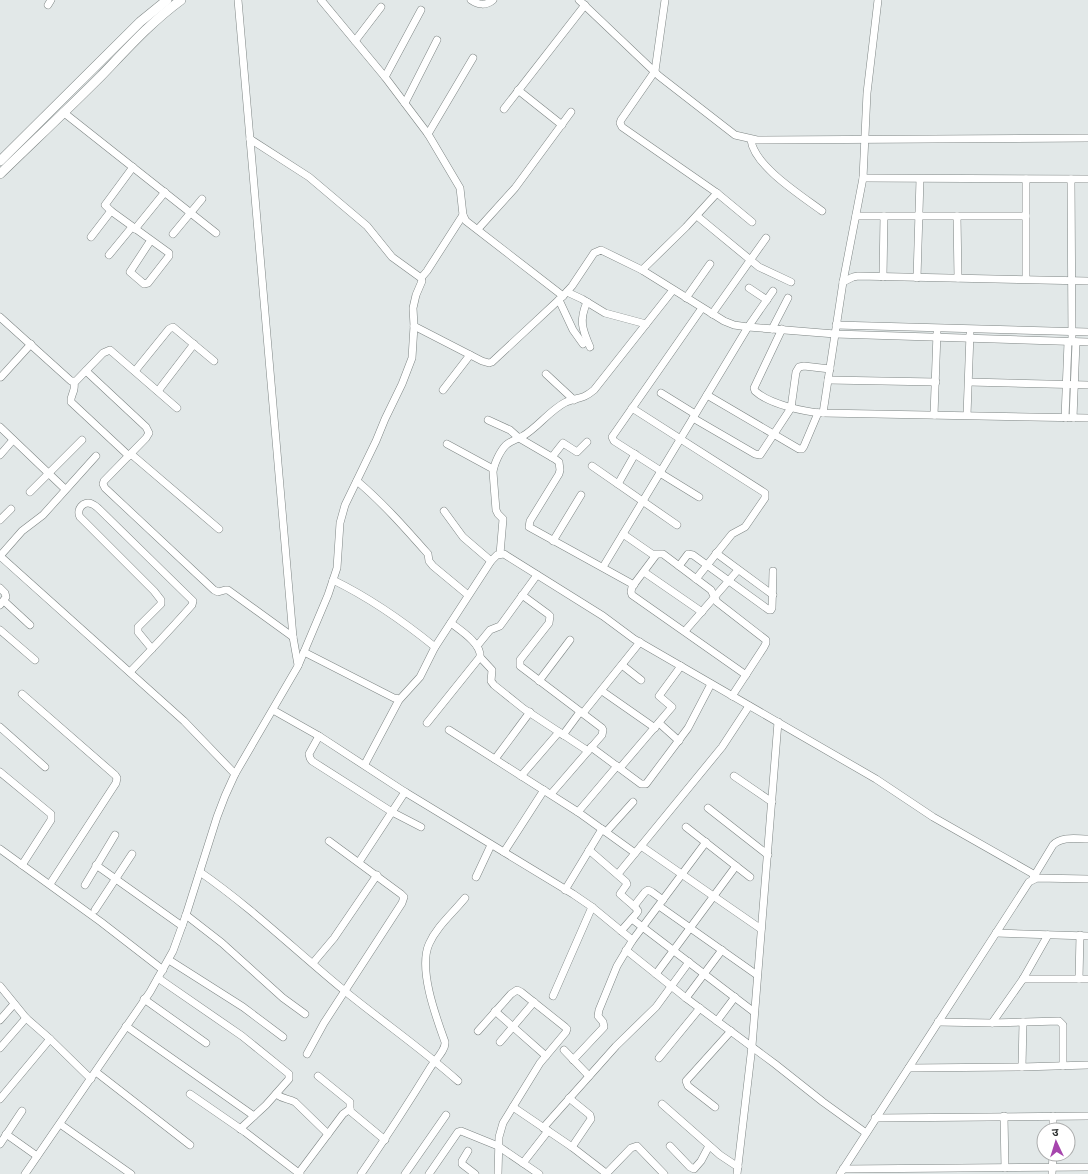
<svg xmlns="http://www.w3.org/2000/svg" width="1088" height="1174" font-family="Commissioner,'Noto Sans Devanagari',sans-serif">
<rect width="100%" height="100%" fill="#e2e8e8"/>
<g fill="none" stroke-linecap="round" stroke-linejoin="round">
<defs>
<g id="minor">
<path d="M238,0L293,637L298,665"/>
<path d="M471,0C478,5 486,6 493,0"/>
<path d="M579,0L659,76L735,135L757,140L1088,138"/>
<path d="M665,0L655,71L621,120L620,123L622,127L717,193L752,222"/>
<path d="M48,5L51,0"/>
<path d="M355,41L381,7"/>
<path d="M385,77L421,10"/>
<path d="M518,90L562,125"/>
<path d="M405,103L437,40"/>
<path d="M504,109L585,5"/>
<path d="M63,112L216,233"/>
<path d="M428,134L473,58"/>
<path d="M250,139L309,177L367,226L392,257L421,278"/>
<path d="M751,140C754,166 802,196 822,211"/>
<path d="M133,167L105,205L111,211L169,253V256L148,283L144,284L130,272L151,240"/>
<path d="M863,178L1088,179"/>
<path d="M1026,179V279"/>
<path d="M1071,179L1072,342"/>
<path d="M463,215L466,221L563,296"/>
<path d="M697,216L759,267L791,282"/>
<path d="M856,216H1026"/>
<path d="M957,216L958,278"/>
<path d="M135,229L165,192"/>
<path d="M478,229L515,188L571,112"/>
<path d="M173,234L202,199"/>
<path d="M91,237L111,211"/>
<path d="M109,255L132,227"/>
<path d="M642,270L686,227L717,193"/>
<path d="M883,277L884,216"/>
<path d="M917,278L920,179"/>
<path d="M843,282L853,277L858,276L1088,281"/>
<path d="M749,288L767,300"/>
<path d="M567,292L582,299L605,313L646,324"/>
<path d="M686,298L710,264"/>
<path d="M559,300L573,330L583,344"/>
<path d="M587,302C579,320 582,329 590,347"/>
<path d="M712,314L766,238"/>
<path d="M0,317L71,381H76L103,353L110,350L177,408"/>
<path d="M836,325L1088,332"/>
<path d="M414,326L482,361L489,363L492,362L563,296L572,286L594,253L601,250L642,270L724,321L734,325L748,327L835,334L1088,342"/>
<path d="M772,329L788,298"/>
<path d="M782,329L754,388L755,391C769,404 804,412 823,413L1088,418"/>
<path d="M86,371L146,427L149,433L146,438L104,481L103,484L105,488L214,590L218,592L225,590H228L293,637"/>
<path d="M135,371L169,329L173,327L214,361"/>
<path d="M546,374L574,400"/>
<path d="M1,377L31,344"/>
<path d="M828,380L936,382"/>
<path d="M74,382C76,393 70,394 71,402L129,456"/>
<path d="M969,382L1088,385"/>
<path d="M443,390L470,355"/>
<path d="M158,391L194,344"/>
<path d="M661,393L695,414"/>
<path d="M707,395L799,449H802L804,446L818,413"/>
<path d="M632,408L765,493V498L745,527L732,534L696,579"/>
<path d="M823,413L843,282L863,178L867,93L878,0"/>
<path d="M934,415L937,333"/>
<path d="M967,415L970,334"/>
<path d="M693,418L755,454L760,455L791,408L796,372L799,367L804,366L830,369"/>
<path d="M1065,418L1068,342"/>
<path d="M1073,418L1076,342"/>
<path d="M488,420L510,430L519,438L555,459L559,462L560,470L559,474L530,521L529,527L634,585"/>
<path d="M0,427L65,489"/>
<path d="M447,444L493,469"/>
<path d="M131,454L219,529"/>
<path d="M0,455L13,440"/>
<path d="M552,457L563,443L577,452L587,442"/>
<path d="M592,466L677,525"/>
<path d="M661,471L614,441L612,437L702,308"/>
<path d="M660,473L699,497"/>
<path d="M357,481C383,503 405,528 428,554L429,561L433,566L468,595"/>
<path d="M618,484L635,454"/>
<path d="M30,492L82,440"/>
<path d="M444,511L463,537L491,561"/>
<path d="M0,520L11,509"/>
<path d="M623,534L652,554H663L711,590L717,602L766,640V643L764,647L732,696"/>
<path d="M553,541L581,495"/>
<path d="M716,553L773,595"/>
<path d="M500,554L503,519L498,514L496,510L493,472C494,464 500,451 506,445C511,441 517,439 523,436C538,427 550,410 566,402C578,397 582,400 594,390L673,290"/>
<path d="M656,555L632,587L631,592L632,595L746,675"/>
<path d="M0,556L184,721L235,774"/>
<path d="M0,556L22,531L43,515L96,456"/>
<path d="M679,566L688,554L693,555L769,610H771L772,608L773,571"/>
<path d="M603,567L748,327L773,291"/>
<path d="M644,572L702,612"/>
<path d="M333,580C370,598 403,621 435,647"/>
<path d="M0,588L5,593L6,597L0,605"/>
<path d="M522,595L548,614L550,616L549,623L520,660V666L602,728L603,730L602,735L551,794"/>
<path d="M4,601L30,625"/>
<path d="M0,630L35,660"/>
<path d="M685,631L738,570"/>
<path d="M477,646L490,630L500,626L537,575"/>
<path d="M304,652L394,698L400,699L420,677L435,647L491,561L497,555L504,554L603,616L634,639L876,779L933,817L1035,875"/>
<path d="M480,657L492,670L491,681L494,685L524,709L588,751"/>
<path d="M622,665L641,680"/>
<path d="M130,672C151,650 172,628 192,605L193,601L100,510C98,508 95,505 92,504C83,500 76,510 80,517L154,591L161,600V604L138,627V632L152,649"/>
<path d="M539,681L570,640"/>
<path d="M602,691L655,728"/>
<path d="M22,694L115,775L117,778L116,783L50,884"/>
<path d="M273,710L319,736L405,792L573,894L592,907L631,939L632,941L617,966L599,1010L598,1016L603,1022L604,1027L573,1060"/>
<path d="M583,713L640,642"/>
<path d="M427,723L480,657C482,644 460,630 451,623"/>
<path d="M659,723L679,741"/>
<path d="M0,727L45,767"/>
<path d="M449,730L578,812L635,853"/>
<path d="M563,735L580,712"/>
<path d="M319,736L309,754L310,758L312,761L392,812L421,827"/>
<path d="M591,747L641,784H646L688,728L711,684"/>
<path d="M495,759L530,712"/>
<path d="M365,764L399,700"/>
<path d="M620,768L672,707L659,696L681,666"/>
<path d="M0,772L51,814V820L22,865"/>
<path d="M521,776L559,732"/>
<path d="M734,776L772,802"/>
<path d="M708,808L768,855"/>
<path d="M578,812L617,766"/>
<path d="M686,827L750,877"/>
<path d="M606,832L633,802"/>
<path d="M641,846L761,929"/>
<path d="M0,849L101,922L163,970"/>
<path d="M589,850L626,882L627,884L620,894L635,907L638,911L636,914L621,931"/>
<path d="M504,852L544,790"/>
<path d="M359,862L405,792"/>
<path d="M96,865L182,926"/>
<path d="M200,872C252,908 297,952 346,992C383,1022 422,1049 458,1081"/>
<path d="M618,874L722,747L749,706"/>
<path d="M476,877L491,845"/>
<path d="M1033,878L1053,845C1062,836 1076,839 1088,839"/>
<path d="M85,885L115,835"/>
<path d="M565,890L602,829"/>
<path d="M634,906L645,892L648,890L652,892L663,900"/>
<path d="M659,906L757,975"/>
<path d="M95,910L132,854"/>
<path d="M186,915L222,943L283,998L305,1014"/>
<path d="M632,919L754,1012"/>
<path d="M996,933L1088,936"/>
<path d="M632,941L706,842"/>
<path d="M626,950L686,998L775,1064L823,1102L866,1133"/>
<path d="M169,960L243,1007L283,1037"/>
<path d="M313,963L334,938L377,875"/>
<path d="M656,974L736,866"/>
<path d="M158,978L242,1036L289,1074V1079L266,1105L240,1129"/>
<path d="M1023,979H1088"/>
<path d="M1079,979L1080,935"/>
<path d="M0,986L26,1018L50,1039L91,1079"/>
<path d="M553,996L592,907"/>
<path d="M686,998L722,950"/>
<path d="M144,999L206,1043"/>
<path d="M495,1011L546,1056"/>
<path d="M0,1020L14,1004"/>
<path d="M717,1021L735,997"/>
<path d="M938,1022L992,1023L1059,1021L1063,1025V1066"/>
<path d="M992,1023L1023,979L1048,935"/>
<path d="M126,1026L254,1116"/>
<path d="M478,1031L511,994L517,990L521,992L565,1027L567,1029L566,1032L540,1063L503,1123L499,1137L498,1174"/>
<path d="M500,1042L534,1002"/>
<path d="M0,1048L26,1018"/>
<path d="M564,1050L589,1076"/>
<path d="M307,1054L324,1023L402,903L404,897L401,894L329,841"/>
<path d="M659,1058L700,1008"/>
<path d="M1022,1067L1023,1022"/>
<path d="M909,1068L1022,1067L1088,1065"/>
<path d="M96,1072L190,1145"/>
<path d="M318,1076L350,1102V1111L385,1140"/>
<path d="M190,1094L245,1132L300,1174"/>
<path d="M276,1094C284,1100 288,1098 295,1102L328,1134"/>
<path d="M569,1098L590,1115L591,1119L572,1147"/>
<path d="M0,1099L50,1039"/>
<path d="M662,1104L720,1155L738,1167"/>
<path d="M513,1107L572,1147L607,1174"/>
<path d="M715,1107L688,1086L686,1081L731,1031"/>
<path d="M1004,1116L1005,1168"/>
<path d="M875,1118L1088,1116"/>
<path d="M60,1124L131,1174"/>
<path d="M543,1128L616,1046L656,1007L689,962"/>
<path d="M1053,1130V1116"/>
<path d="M6,1134L37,1156"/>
<path d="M0,1144L22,1111"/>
<path d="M670,1146L690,1167L694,1169L701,1161L709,1146"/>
<path d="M468,1151L462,1161V1164L475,1174"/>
<path d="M523,1163L548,1131"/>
<path d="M843,1169L1088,1167"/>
<path d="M25,1174L150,992L173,951L186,915L217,817L225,796L235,774L298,666L328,595L337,568L340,523L345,505L376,441L385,419L402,384L412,358L414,326L413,308L416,295L422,281L421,278L427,271L463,215L460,188L428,134L385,77L321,0"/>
<path d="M298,1174L343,1114L350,1109"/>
<path d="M361,1174C385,1139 408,1104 430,1068C435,1060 446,1050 445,1042C436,1017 418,969 429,944C437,926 453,913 465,898"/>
<path d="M405,1174L446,1115"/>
<path d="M429,1174L458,1132L461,1131L498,1146L539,1174"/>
<path d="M606,1174L631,1148L637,1146L664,1174"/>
<path d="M737,1174L752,1046L778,722"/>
<path d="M840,1174L1029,882L1037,878L1088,879"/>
<path d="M1052,1174L1053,1154"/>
</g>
<g id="major">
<path d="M0,161L140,22L167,0"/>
<path d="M0,174C34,141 68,109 101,76C127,49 151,22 181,0"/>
</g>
</defs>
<use href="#minor" stroke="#7e8584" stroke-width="8"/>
<use href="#major" stroke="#7e8584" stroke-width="10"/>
<use href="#minor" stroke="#fff" stroke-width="7"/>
<use href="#major" stroke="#fff" stroke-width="9"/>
</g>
<g transform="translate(1056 1142) rotate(356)"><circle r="19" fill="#ffffff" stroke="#acadad"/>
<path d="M0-3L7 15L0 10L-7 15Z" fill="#a645ad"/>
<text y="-6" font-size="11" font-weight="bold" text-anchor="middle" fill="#303333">उ</text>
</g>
</svg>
